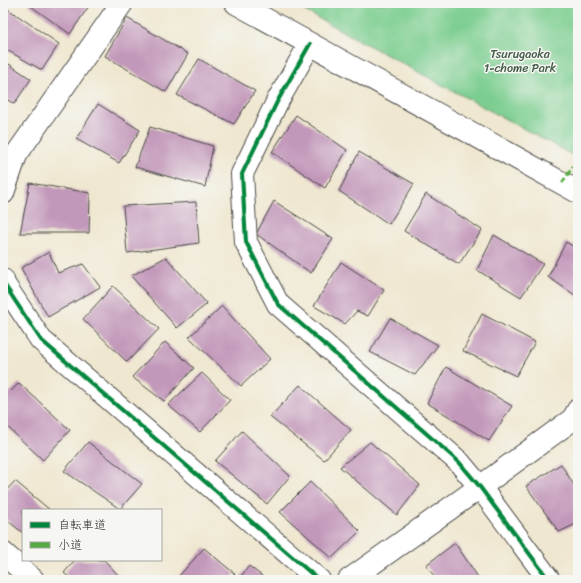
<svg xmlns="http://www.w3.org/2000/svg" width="581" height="583" font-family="Sriracha,'Klee One',sans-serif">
<rect width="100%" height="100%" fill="#f6f6f2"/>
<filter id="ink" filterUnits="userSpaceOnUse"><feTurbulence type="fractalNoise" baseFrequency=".025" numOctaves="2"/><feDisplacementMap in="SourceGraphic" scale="8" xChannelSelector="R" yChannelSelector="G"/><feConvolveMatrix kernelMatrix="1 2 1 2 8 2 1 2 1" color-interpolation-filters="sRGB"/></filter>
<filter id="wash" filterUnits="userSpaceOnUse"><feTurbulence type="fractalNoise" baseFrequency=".012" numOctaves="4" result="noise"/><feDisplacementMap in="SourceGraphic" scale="16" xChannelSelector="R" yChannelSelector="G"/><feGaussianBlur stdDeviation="0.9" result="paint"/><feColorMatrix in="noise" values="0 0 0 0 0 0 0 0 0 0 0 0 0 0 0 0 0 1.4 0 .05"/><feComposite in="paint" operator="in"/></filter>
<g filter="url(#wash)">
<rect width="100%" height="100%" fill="#efe7d0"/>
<path fill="#7cce90" stroke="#547c5e" d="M290,3H578V158Z"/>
<g id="blocks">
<g fill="#c298ba">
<path d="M29,3H91L70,34L28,4Z"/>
<path d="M5,7L59,44L42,70L3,48V11Z"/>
<path d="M127,18L188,54L166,92L105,56Z"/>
<path d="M199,59L255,91L234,124L177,95Z"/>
<path d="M3,60L31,79L14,104L3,97Z"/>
<path d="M98,104L140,130L119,163L76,139Z"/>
<path d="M296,115L347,150L325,188L272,152Z"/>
<path d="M150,127L213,146L205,187L135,167Z"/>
<path d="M359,152L414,184L389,224L339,191Z"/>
<path d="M30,183L90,193L89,233H20Z"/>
<path d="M426,194L482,230L459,264L404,231Z"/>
<path d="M274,201L333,239L311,273L256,234Z"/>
<path d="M196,202L199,243L127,253L123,206Z"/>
<path d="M494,235L543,264L521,297L477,270Z"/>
<path d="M566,242L578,249V297L548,277Z"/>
<path d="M49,252L58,273L83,264L100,287L48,317L21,268Z"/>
<path d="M166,257L207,304L177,328L131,276Z"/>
<path d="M341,262L384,290L368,316L357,311L345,324L314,306Z"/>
<path d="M113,286L159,329L127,362L83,319Z"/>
<path d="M222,306L270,359L241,386L189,337Z"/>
<path d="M482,314L535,342L516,376L463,351Z"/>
<path d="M390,318L438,345L415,375L370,352Z"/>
<path d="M165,342L194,368L164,401L132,377Z"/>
<path d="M446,367L512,406L489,441L427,403Z"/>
<path d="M202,373L230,400L200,432L168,405Z"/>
<path d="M19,383L70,430L43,460L3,423V399Z"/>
<path d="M300,385L351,430L324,460L270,417Z"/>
<path d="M242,431L290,476L267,504L215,461Z"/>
<path d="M88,442L142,484L120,509L64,471Z"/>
<path d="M370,442L420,485L397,515L340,467Z"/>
<path d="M561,464L578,492V523L559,532L526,486Z"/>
<path d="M15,481L50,510H23V533L3,517V494Z"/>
<path d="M310,482L360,531L332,558L280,512Z"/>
<path d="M455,543L480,580H437L426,565Z"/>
<path d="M204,548L235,574L229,580H181L178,577Z"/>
<path d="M75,560H104L123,580H72L64,573Z"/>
<path d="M249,566L267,580H238Z"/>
</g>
</g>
</g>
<g filter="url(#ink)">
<use href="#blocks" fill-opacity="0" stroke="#484744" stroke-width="1"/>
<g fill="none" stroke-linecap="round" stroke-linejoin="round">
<defs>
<g id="street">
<path d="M236,3L578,192"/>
<path d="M310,44L277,102L242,174L246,242L278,304L459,462L480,487L549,580"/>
<path d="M3,193L16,155L122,3"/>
<path d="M3,280L4,284L41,340L319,580"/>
<path d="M3,553L33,580"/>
<path d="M349,580L480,487L573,419L578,410"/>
</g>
</defs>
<use href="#street" stroke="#484744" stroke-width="24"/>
<use href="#street" stroke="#fff" stroke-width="22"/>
<path stroke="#54ab44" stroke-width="3" stroke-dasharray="6 3" stroke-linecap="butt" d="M562,183L578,159"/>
<defs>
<g id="cycleway">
<path d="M310,44L277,102L242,174L246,242L278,304L459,462L480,487L549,580"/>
<path d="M3,280L4,284L41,340L319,580"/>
</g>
</defs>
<use href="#cycleway" stroke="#f6f6f2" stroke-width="6"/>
<use href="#cycleway" stroke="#00873e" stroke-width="4"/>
</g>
</g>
<g text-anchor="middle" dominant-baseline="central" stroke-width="3" stroke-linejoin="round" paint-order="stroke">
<g font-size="12" fill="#435c49" stroke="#f6f6f2">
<text x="520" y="54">Tsurugaoka<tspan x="520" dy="14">1-chome Park</tspan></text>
</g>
</g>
<rect width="581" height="583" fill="none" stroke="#f6f6f2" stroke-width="16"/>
<rect x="22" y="509" width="140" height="52" fill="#f6f6f2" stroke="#a5a5a2"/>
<rect x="30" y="522" width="20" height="6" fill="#00873e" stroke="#a5a5a2"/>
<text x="58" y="529" font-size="12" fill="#2b2b2b">自転車道</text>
<rect x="30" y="542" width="20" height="6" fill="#54ab44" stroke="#a5a5a2"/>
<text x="58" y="549" font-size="12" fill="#2b2b2b">小道</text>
</svg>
